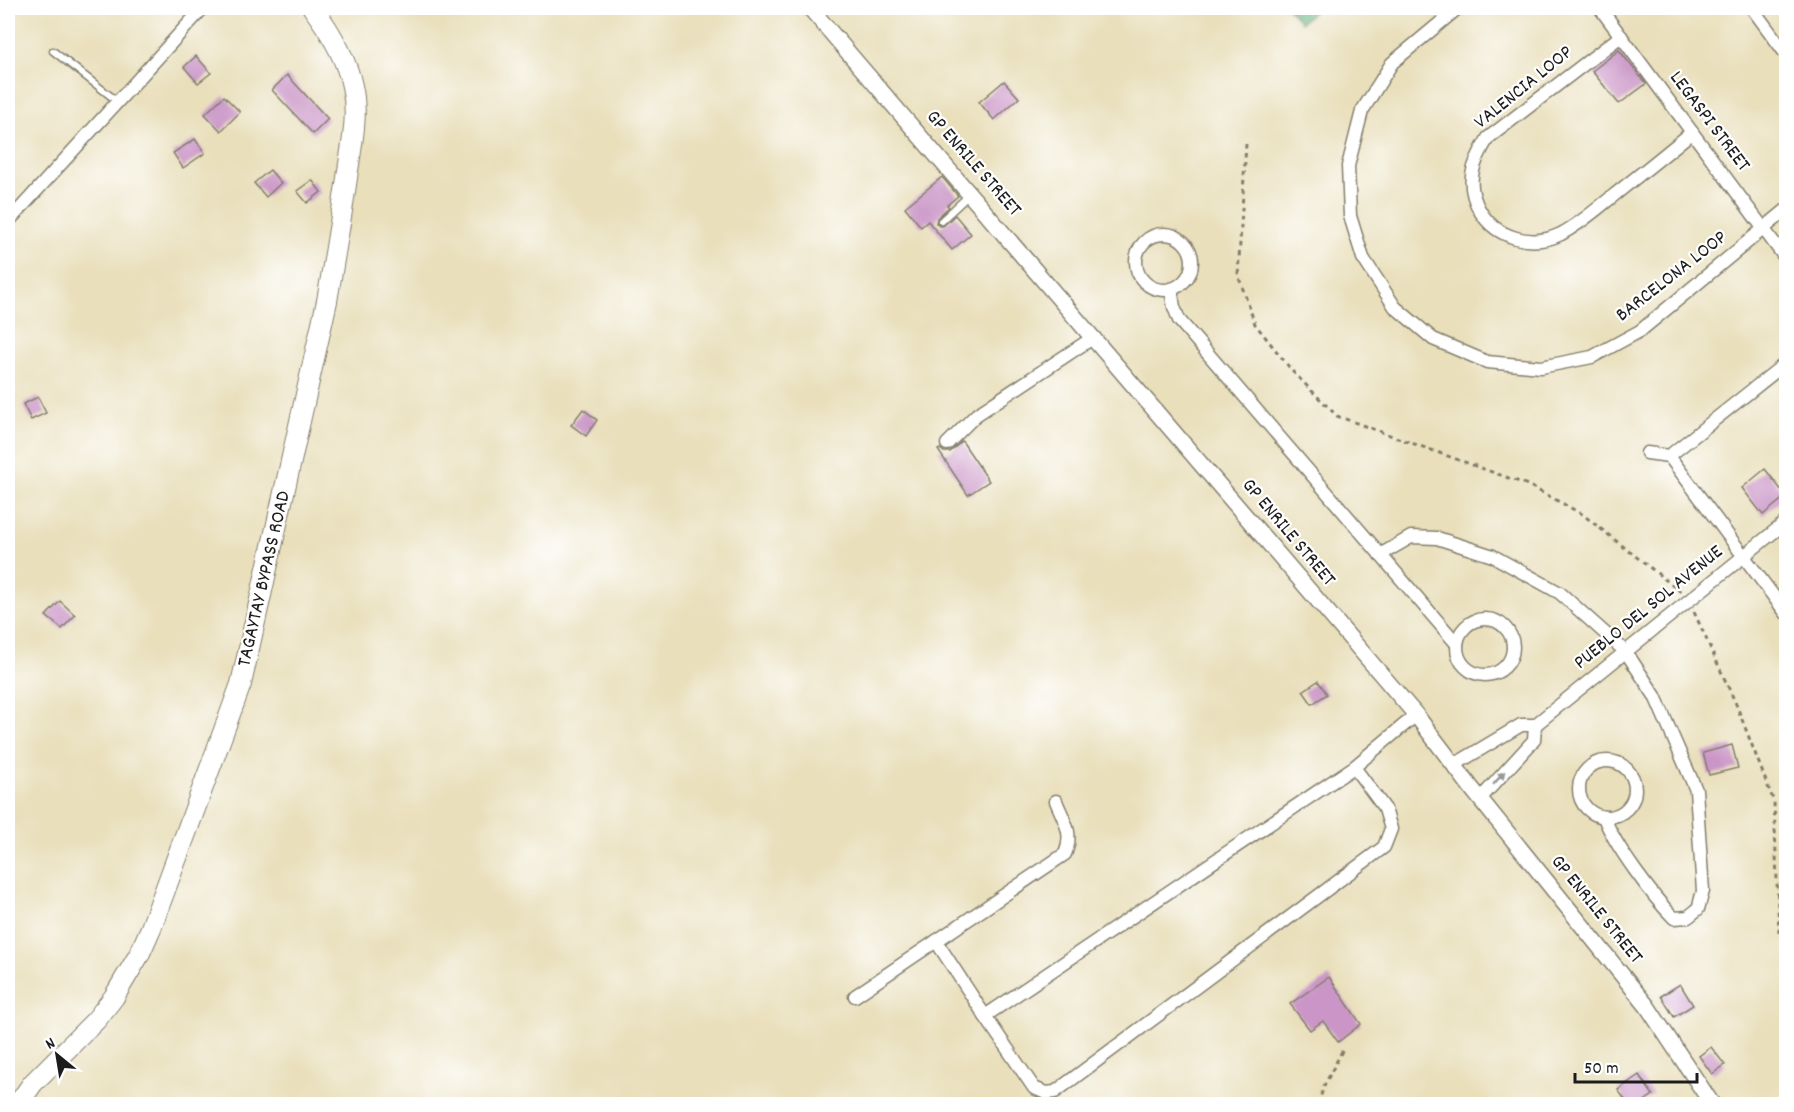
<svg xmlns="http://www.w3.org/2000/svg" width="1794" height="1112" font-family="Dekko,sans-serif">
<rect width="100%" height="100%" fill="#fff"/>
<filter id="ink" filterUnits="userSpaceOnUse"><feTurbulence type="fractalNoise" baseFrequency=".0167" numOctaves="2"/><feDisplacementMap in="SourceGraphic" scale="12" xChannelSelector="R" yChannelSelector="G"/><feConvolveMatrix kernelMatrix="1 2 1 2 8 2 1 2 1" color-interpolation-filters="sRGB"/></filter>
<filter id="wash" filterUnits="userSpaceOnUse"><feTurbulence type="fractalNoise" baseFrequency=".008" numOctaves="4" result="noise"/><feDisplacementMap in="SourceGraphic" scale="24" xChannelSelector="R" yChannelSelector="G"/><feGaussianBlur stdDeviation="1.35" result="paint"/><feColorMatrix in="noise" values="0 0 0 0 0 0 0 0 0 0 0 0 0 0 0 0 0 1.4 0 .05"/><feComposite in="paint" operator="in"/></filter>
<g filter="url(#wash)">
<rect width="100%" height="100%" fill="#e9dfbb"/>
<path fill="#64b682" stroke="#40694f" stroke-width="1.5" d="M1288,8H1318L1301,22Z"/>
<g id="blocks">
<g fill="#cb96c7">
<path d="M1619,50L1646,84L1619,104L1592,71Z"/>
<path d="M196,56L211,73L198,83L184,67Z"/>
<path d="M287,75L328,119L313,134L272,90Z"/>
<path d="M1004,81L1019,98L994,120L979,102Z"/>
<path d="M224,96L240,112L221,131L205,114Z"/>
<path d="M195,139L205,153L183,168L173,153Z"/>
<path d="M270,170L281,183L266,197L254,183Z"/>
<path d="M942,177L958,196L947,205L949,207L937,218L936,223L939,226H943L955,215L971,234L952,250L928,221L921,227L905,207Z"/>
<path d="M312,180L321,192L307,203L297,191Z"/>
<path d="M38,397L46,413L31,420L23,404Z"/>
<path d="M583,409L597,420L586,436L571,425Z"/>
<path d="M962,441L989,481L968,495L938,450L940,449L944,452H950Z"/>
<path d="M1765,469L1786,496L1763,515L1742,488Z"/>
<path d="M60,601L75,615L62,629L46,616Z"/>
<path d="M1318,681L1327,694L1312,704L1303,691Z"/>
<path d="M1732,745L1738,768L1709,775L1703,753Z"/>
<path d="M1329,977L1361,1024L1338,1042L1323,1021L1310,1030L1290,1004Z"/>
<path d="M1680,984L1693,1005L1674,1017L1661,996Z"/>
<path d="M1711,1047L1725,1065L1712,1074L1699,1056Z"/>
<path d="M1639,1075L1653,1095L1640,1104H1628L1618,1090Z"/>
</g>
</g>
</g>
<g filter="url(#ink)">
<use href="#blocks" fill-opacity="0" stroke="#827e6c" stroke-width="1.5"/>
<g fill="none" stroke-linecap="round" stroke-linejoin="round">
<defs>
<g id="service">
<path d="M53,51L117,101"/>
<path d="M941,221L968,196"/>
</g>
<g id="minor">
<path d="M1458,8L1392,63L1362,111L1348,166L1350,216L1363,258L1395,307L1433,339L1487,362L1541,367L1592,357L1640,331L1786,210"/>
<path d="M1600,8L1786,259"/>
<path d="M1752,8L1786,54"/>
<path d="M1621,36L1488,138C1473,163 1464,183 1480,211C1496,238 1532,248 1561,234C1580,224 1597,209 1613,196C1639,175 1666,154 1692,132"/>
<path d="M8,222L203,8"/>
<circle cx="1164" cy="262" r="28"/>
<path d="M1171,289L1174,307L1179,320L1457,644"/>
<path d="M947,444L976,415L1094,337"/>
<path d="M1647,453L1669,456L1786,613"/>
<path d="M1669,456L1786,363"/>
<path d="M1380,555L1411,537L1437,538L1493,556L1560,593L1626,652L1655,696L1696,790L1703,891L1698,909L1688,917L1674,918C1653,897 1614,845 1604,817"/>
<circle cx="1485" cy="647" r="28"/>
<circle cx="1607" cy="789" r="28"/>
<path d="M1454,765L1521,725H1535L1786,522"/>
<path d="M1354,767L1385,809L1391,829L1384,847L1055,1092L1046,1093L1034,1088L985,1016L1354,767L1416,715"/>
<path d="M1480,799L1534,740L1535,725"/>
<path d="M936,941L985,1016"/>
<path d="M855,996L1065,854C1074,833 1064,821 1056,801"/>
</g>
<path id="tertiary" d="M810,8L1416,715L1473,790L1647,1006L1712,1104"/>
<path id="primary" d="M18,1104L33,1083L96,1020L114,997L139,955L151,928L241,684L327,301C334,260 341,219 347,178C351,147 359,116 352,86C346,57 330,31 313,8"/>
</defs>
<use href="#service" stroke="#827e6c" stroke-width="9"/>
<use href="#minor" stroke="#827e6c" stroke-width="15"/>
<use href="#tertiary" stroke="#827e6c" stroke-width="18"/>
<use href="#primary" stroke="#827e6c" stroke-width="22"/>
<g stroke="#827e6c" stroke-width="3" stroke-dasharray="4.5 4.5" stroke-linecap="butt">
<path d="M1246,144L1238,275L1255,324L1293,372L1337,416L1528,485L1582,514L1681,592"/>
<path d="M1694,612L1736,704L1774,802L1779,933"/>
<path d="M1318,1104L1324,1086L1343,1049"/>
</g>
<use href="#service" stroke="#fff" stroke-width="6"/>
<use href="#minor" stroke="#fff" stroke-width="12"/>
<use href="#tertiary" stroke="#fff" stroke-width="15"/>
<use href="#primary" stroke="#fff" stroke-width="20"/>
</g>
<defs><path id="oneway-solid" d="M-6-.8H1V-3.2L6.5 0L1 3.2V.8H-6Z" transform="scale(1.5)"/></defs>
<use fill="#999" href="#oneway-solid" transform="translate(1499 778) rotate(-49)"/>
</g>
<g text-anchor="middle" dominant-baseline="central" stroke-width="4.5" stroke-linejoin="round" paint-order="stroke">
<g font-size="20" fill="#1c1c1c" stroke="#fff">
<text transform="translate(1524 88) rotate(-39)">VALENCIA LOOP</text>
<text transform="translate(1709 122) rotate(53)">LEGASPI STREET</text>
<text transform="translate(973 164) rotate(49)">GP ENRILE STREET</text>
<text transform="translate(1672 277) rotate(-38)">BARCELONA LOOP</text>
<text transform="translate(1288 533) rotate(50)">GP ENRILE STREET</text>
<text transform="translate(265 579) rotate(-77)">TAGAYTAY BYPASS ROAD</text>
<text transform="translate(1649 608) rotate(-39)">PUEBLO DEL SOL AVENUE</text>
<text transform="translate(1596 910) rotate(51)">GP ENRILE STREET</text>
</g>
</g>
<rect width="1794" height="1112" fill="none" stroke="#fff" stroke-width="30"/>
<g transform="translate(57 1055) rotate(330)" stroke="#ffffff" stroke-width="4.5" paint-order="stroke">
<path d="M0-4.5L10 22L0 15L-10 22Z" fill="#1c1c1c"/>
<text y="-9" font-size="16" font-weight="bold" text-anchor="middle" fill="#1c1c1c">N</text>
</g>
<path d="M1575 1073v9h122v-9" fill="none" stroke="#1c1c1c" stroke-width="3"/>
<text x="1584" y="1073" font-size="18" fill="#1c1c1c" stroke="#ffffff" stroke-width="4.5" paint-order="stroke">50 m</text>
</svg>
